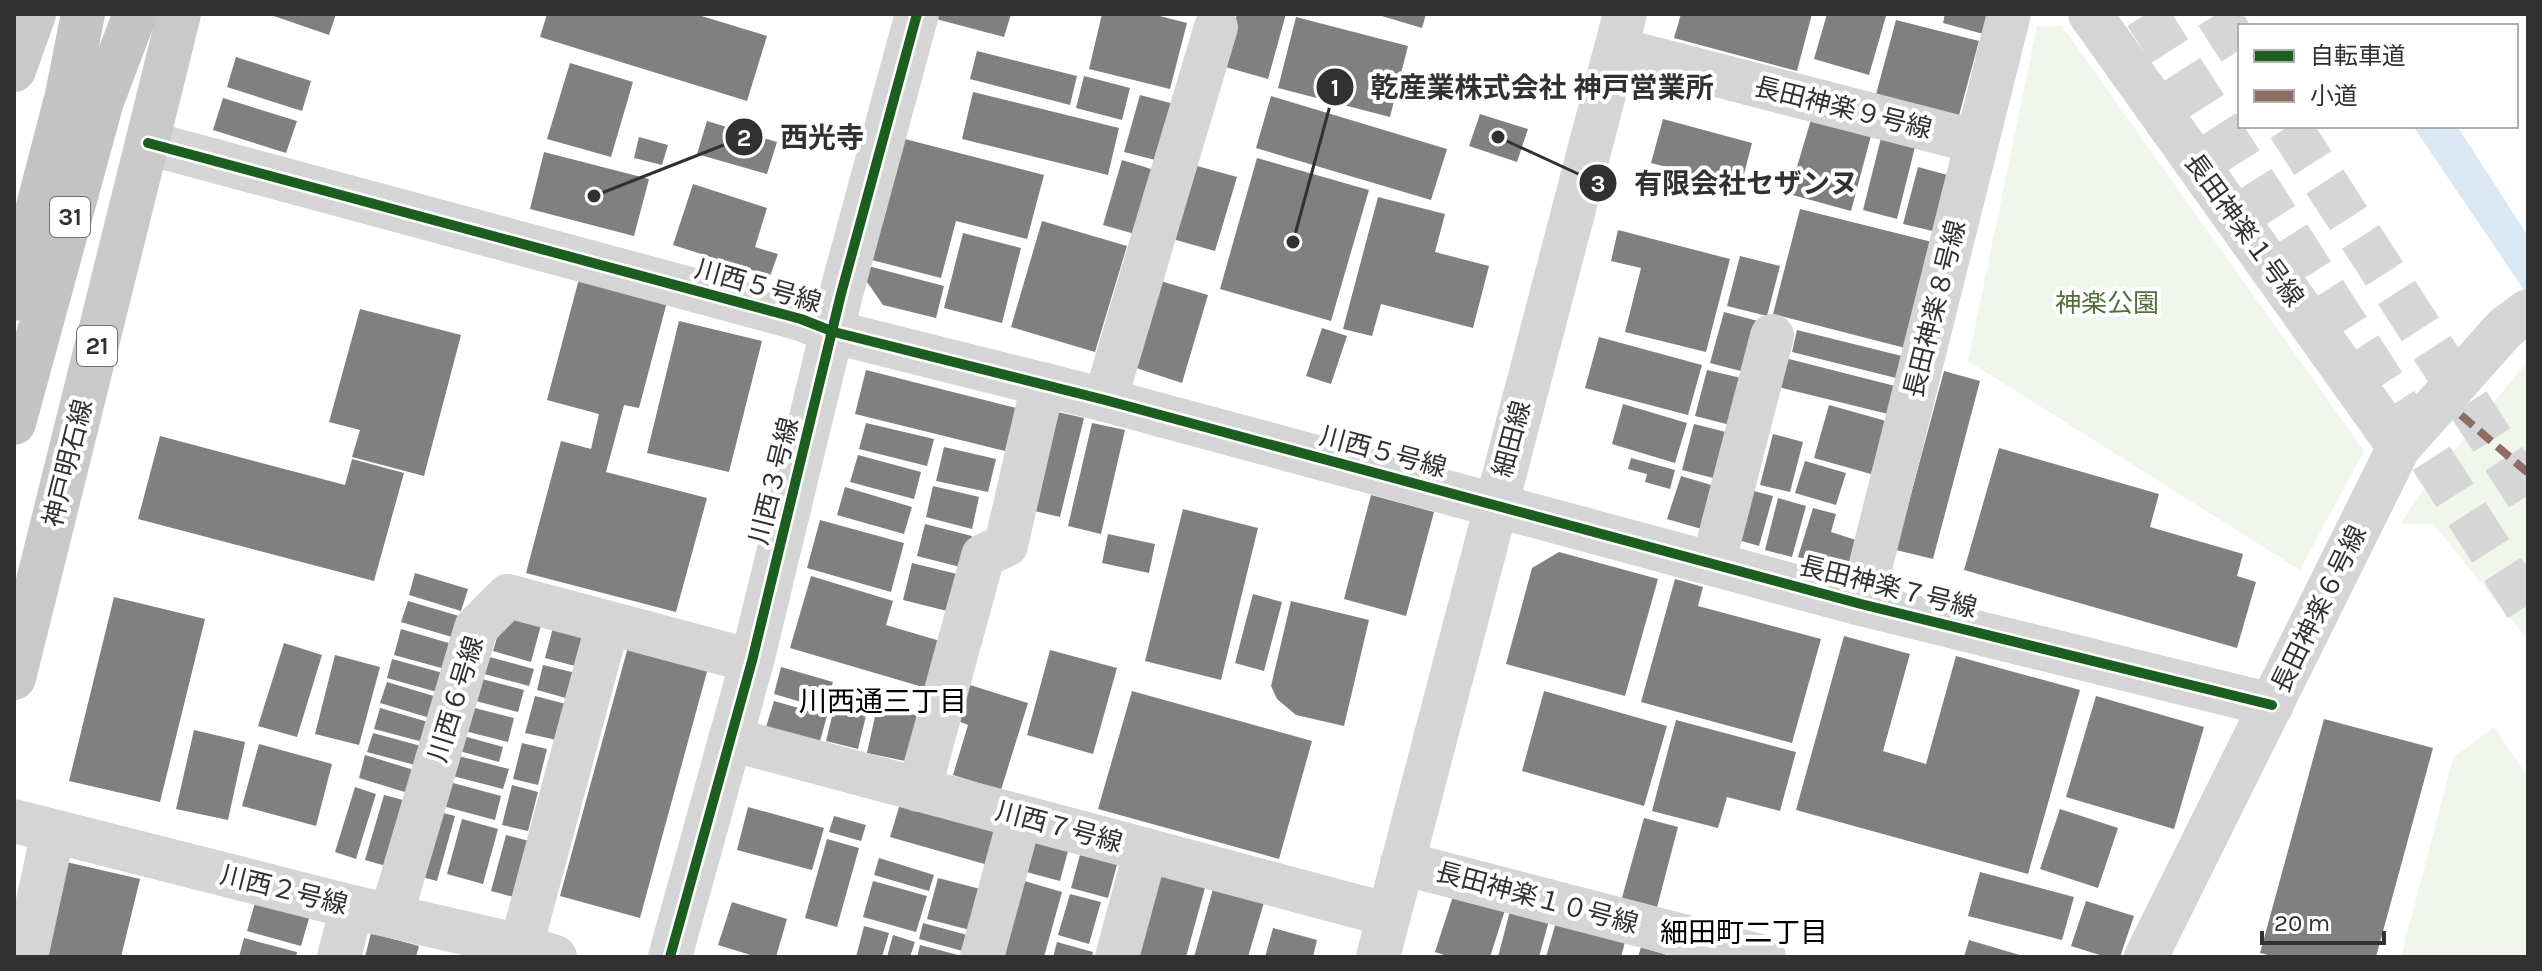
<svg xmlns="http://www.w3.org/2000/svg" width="2542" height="971" font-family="Karla,'Noto Sans JP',sans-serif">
<rect width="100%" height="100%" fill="#fff"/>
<g fill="#f1f6ed">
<path d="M2037,26H2062L2364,451L2300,570L1968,361Z"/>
<path d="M2528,361V640L2433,524H2400L2429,481Z"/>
<path d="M2494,727L2528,777V957H2401L2453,758Z"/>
</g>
<path fill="#dae8f3" d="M2413,126H2457L2528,236V296Z"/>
<g fill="#808080">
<path d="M268,14H336L329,35Z"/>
<path d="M547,14H695L767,36L747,101L540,37Z"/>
<path d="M937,14H1011L1004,37L936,19Z"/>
<path d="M1102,14H1152L1187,23L1170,89L1089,69Z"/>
<path d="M1237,14H1286L1268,79L1222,66Z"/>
<path d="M1375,14H1426L1422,28Z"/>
<path d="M1681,14H1812L1797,71L1674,38Z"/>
<path d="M1827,14L1886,16L1869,75L1814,59Z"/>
<path d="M1945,14H1993L1987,35L1943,23Z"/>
<path d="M1296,17L1408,46L1390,117L1278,88Z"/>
<path d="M1896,20L1979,41L1958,119L1875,98Z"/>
<path d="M977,51L1077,76L1070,105L970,79Z"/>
<path d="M236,57L311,81L302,111L227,87Z"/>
<path d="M570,63L633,82L611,157L547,139Z"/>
<path d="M1084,76L1130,88L1122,120L1076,108Z"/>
<path d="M973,92L1119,128L1108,175L962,139Z"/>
<path d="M1140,95L1178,105L1163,162L1124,152Z"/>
<path d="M1271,96L1447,149L1431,200L1256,148Z"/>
<path d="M223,98L297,121L286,153L213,130Z"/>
<path d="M1480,114L1528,129L1517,162L1469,146Z"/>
<path d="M1812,116L1872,132L1851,211L1789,194Z"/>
<path d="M1663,119L1752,143L1741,186L1651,163Z"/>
<path d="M707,121L777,142L767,174L697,154Z"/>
<path d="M639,137L668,145L662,165L634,158Z"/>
<path d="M1881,138L1915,147L1897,219L1863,210Z"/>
<path d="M905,139L1044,175L1027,239L956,221L941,278L872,260Z"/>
<path d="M544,152L649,179L634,236L530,209Z"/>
<path d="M1257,158L1369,190L1331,321L1220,289Z"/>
<path d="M1122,160L1161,172L1142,236L1103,225Z"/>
<path d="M1190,164L1237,177L1215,251L1169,238Z"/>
<path d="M1918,167L1951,176L1937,232L1903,224Z"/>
<path d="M693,184L767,208L755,247L778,254L770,276L673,245Z"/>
<path d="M1378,197L1445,214L1435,252L1489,266L1473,328L1381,304L1372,336L1343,329Z"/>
<path d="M1800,209L1936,243L1909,349L1773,314Z"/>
<path d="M1042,221L1127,246L1095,352L1011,327Z"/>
<path d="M1618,230L1730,259L1706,352L1625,332L1641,268L1611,261Z"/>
<path d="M963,233L1021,248L1002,323L944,308Z"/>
<path d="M1740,256L1780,266L1767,316L1727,306Z"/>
<path d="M868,266L944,286L936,318L883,305L865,279Z"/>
<path d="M580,275L668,298L639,408L624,405L606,472L707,498L676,612L526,573L561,441L591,449L599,414L547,400Z"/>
<path d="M1157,280L1208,295L1182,383L1130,366Z"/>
<path d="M360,309L461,335L424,476L352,457L360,430L329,422Z"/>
<path d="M1724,312L1769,324L1756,375L1710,363Z"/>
<path d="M679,321L762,341L729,472L647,453Z"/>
<path d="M1322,328L1347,336L1331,384L1306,376Z"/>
<path d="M1797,330L1906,357L1900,379L1792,352Z"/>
<path d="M1599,337L1702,365L1688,415L1585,388Z"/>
<path d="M1785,358L1895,386L1888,414L1778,387Z"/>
<path d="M866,370L1016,408L1005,451L855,414Z"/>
<path d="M1707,370L1754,381L1742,428L1695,416Z"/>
<path d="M1944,371L1980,381L1933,559L1896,550Z"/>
<path d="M1623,404L1687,423L1675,463L1612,444Z"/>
<path d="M1829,405L1886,421L1871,474L1814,458Z"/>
<path d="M1049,410L1084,418L1060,517L1026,509Z"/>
<path d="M866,423L934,439L927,466L859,449Z"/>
<path d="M1092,423L1125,430L1101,534L1068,526Z"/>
<path d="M1694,424L1734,434L1721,480L1682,470Z"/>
<path d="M1773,434L1803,442L1790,492L1760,485Z"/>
<path d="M160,436L345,485L352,459L404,473L374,581L138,519Z"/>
<path d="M944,447L996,459L988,492L936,481Z"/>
<path d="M1999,448L2159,494L2150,527L2243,554L2237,576L2256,582L2237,648L1964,570Z"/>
<path d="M858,455L921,472L914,499L850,482Z"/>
<path d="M1631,458L1675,470L1670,489L1645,482L1647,474L1628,469Z"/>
<path d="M1805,461L1846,473L1836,505L1795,493Z"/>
<path d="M1681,476L1718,487L1705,530L1667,519Z"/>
<path d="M933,486L979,497L972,529L926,517Z"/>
<path d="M845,487L912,507L904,534L837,515Z"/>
<path d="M1750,490L1773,496L1759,546L1735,539Z"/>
<path d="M1371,495L1434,512L1406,616L1344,599Z"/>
<path d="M1778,498L1806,506L1792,557L1765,550Z"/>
<path d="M1813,508L1836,514L1831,532L1856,540L1848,571L1798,557Z"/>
<path d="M1183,509L1258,528L1221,680L1145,661Z"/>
<path d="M820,520L904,543L891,592L807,568Z"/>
<path d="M925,524L972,536L964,568L917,556Z"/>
<path d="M1108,534L1155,544L1149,573L1102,563Z"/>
<path d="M1559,552L1658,579L1625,696L1506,664L1532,568Z"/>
<path d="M912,563L961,575L951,612L903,600Z"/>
<path d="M415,573L468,589L461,611L409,595Z"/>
<path d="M811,576L893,601L886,625L940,641L926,688L790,648Z"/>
<path d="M1675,579L1703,587L1698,606L1821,639L1792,743L1641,702Z"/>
<path d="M1253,594L1282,602L1264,671L1235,663Z"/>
<path d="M114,597L205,619L160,802L69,781Z"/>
<path d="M408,601L459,616L452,637L401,622Z"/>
<path d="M1291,601L1369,620L1344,726L1296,715L1277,699L1271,686Z"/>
<path d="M506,608L543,618L531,662L493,651Z"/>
<path d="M555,620L585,627L575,666L545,658Z"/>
<path d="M401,629L452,644L445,669L394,655Z"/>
<path d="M631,636L711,657L640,918L560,896Z"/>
<path d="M1844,636L1910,654L1883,751L1926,764L1956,656L2080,690L2028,874L1796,810Z"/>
<path d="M284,643L322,655L297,737L258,726Z"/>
<path d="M1050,650L1117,668L1093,754L1027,735Z"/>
<path d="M335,655L380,667L359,745L315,734Z"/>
<path d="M482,655L534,669L529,686L477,672Z"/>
<path d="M392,659L443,673L437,692L387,678Z"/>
<path d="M543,665L580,674L573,700L537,690Z"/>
<path d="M781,667L833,682L825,709L774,694Z"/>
<path d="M478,678L524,690L518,712L472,700Z"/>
<path d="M387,682L437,697L430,718L380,703Z"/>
<path d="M970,685L1028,703L1001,790L953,775L968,725L958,721Z"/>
<path d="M1132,691L1312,741L1279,859L1098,809Z"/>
<path d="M1544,691L1667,726L1644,806L1522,771Z"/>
<path d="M838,692L870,699L858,749L826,741Z"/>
<path d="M535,696L566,704L557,740L525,733Z"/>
<path d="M2096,696L2204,727L2174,829L2066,797Z"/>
<path d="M774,701L827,716L820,741L766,727Z"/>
<path d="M463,705L514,718L508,742L457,729Z"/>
<path d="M877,707L920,716L910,762L867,753Z"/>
<path d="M380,708L428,722L423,742L374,729Z"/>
<path d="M2324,719L2433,748L2376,957H2276L2260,953Z"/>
<path d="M1676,720L1796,752L1780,811L1727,797L1718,828L1652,811Z"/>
<path d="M194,730L245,742L228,820L176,809Z"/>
<path d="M373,733L421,746L415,765L367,752Z"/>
<path d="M460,735L503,747L499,762L456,750Z"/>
<path d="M522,743L547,749L538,785L513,779Z"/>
<path d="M259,744L332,764L316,826L242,806Z"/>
<path d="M451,754L509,769L503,789L445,774Z"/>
<path d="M365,755L414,770L408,793L359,778Z"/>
<path d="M442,780L501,796L495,820L435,804Z"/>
<path d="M512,785L538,792L528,831L502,825Z"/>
<path d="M355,787L376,794L356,859L335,852Z"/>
<path d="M903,794L1000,822L988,865L890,837Z"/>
<path d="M384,795L411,802L393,868L365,860Z"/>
<path d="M748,807L824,828L812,870L737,850Z"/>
<path d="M2060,809L2118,828L2098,888L2040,869Z"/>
<path d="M432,810L455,816L437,881L414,875Z"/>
<path d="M834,816L866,825L861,841L829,832Z"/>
<path d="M1644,818L1678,827L1655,915L1620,905Z"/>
<path d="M462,819L498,829L483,884L447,874Z"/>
<path d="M1031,826L1072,836L1060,881L1019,870Z"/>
<path d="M506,835L533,842L518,898L491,891Z"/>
<path d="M827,839L859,848L837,927L805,918Z"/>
<path d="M1083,844L1120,854L1108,898L1071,888Z"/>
<path d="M879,858L934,875L929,891L874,875Z"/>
<path d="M62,861L140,879L121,957H39Z"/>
<path d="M1159,864L1208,877L1186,957H1134Z"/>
<path d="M1980,872L2074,897L2062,940L1968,916Z"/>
<path d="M938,878L984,890L974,931L927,919Z"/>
<path d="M1014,878L1062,892L1044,957H996Z"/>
<path d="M1216,878L1267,892L1248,957H1194Z"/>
<path d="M873,881L927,896L916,932L863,917Z"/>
<path d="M1455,890L1506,907L1490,957H1450L1435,952Z"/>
<path d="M1070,894L1101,902L1089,944L1058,935Z"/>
<path d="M256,899L310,915L301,946L247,931Z"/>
<path d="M2086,901L2134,916L2120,957H2106L2071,946Z"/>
<path d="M732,902L787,919L776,957H757L718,945Z"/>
<path d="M1511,907L1550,917L1539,957H1498Z"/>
<path d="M1556,922L1625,942L1621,957H1546Z"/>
<path d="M923,923L971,936L966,952L919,939Z"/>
<path d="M864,926L889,933L882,957H856Z"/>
<path d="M1273,928L1317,940L1313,957H1265Z"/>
<path d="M371,933L419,946L416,957H365Z"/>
<path d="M893,935L915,942L910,957H887Z"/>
<path d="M244,938L297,952L296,957H239Z"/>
<path d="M1969,940L2023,956V957H1964Z"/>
<path d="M1057,942L1093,952L1092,957H1053Z"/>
<path d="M920,945L962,956V957H917Z"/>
<path d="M1641,947L1670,956V957H1638Z"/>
</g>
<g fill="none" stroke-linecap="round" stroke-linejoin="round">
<g stroke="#d6d6d6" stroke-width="44" stroke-dasharray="44 22" stroke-linecap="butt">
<path d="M2146,14L2528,609"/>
<path d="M2217,14L2240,50"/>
<path d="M2289,126L2528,496"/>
</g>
<g stroke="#d5d5d5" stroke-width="44">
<path d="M2090,14L2399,447"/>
<path d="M1616,49L1977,142"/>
<path d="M148,143L801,319L834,332L1105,400L1861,604L2272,705"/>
<path d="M1105,400L1216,27"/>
<path d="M1713,564L1772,336"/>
<path d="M1861,604L2009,14"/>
<path d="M730,739L1389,915"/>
<path d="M919,790L983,556L1006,545L1043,384"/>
<path d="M14,821L352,907L521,946L555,957"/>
<path d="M1402,863L1764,957"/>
<path d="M391,916L476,628L508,596L752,661"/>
<path d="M521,946L608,623"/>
<path d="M26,957L53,832"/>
<path d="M339,957L352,907"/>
<path d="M670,957L752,661L841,294L917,14"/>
<path d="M982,957L1020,817"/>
<path d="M1117,957L1146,850"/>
<path d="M1378,957L1625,14"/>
<path d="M2146,957L2399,447L2505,328L2528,311"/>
</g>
<g stroke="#c9c9c9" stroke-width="44">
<path d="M14,70L34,14"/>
<path d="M14,678L179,14"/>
</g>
<g stroke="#c3c3c3" stroke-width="44">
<path d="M14,299L67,95L83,14"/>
<path d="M14,423L102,101L135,14"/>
</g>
<path stroke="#8d6e63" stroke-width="8" stroke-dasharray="16 8" stroke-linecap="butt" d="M2461,415L2528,473"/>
<defs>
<g id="cycleway">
<path d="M148,143L801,319L834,332L1105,400L1861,604L2272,705"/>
<path d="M670,957L752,661L841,294L917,14"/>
</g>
</defs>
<use href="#cycleway" stroke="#fff" stroke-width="15"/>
<use href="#cycleway" stroke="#1b5e20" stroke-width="10"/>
</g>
<g text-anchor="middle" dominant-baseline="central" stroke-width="8" stroke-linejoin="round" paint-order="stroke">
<g fill="#fff" stroke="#6f6f6f" stroke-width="2">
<rect x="50" y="197" width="40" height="40" rx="6"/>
<rect x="77" y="326" width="40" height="40" rx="6"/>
</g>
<g font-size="24" font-weight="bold" fill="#313131">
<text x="70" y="217">31</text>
<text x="97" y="346">21</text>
</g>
<g font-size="26" fill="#313131" stroke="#fff">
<text transform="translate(1843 108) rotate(14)">長田神楽９号線</text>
<text transform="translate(2244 230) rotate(54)">長田神楽１号線</text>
<text transform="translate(758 286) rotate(16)">川西５号線</text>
<text transform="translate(1935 309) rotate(-76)">長田神楽８号線</text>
<text transform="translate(1512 439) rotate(-75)">細田線</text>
<text transform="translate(1383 452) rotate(15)">川西５号線</text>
<text transform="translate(68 463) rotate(-76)">神戸明石線</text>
<text transform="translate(774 481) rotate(-76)">川西３号線</text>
<text transform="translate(1888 587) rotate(14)">長田神楽７号線</text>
<text transform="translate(2319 609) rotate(-64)">長田神楽６号線</text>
<text transform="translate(456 699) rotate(-73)">川西６号線</text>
<text transform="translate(1059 827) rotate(15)">川西７号線</text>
<text transform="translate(284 890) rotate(14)">川西２号線</text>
<text transform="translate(1537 898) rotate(15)">長田神楽１０号線</text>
</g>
<g font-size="26" fill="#506f3c" stroke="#fff">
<text x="2107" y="303">神楽公園</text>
</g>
<g font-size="28" fill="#000" stroke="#fff">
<text x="883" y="701">川西通三丁目</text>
<text x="1744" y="932">細田町二丁目</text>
</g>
</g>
<path fill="none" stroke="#313131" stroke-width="3" d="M1293 242L1335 87M594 196L744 137M1498 137L1598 183"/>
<g fill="#313131" stroke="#fff" stroke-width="3">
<circle cx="1293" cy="242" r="8"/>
<circle cx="594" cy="196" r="8"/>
<circle cx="1498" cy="137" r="8"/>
<circle cx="1335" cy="87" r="20"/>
<circle cx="744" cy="137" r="20"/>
<circle cx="1598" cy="183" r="20"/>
</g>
<g font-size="24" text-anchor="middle" font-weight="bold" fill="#fff">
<text x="1335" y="96">1</text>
<text x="744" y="146">2</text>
<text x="1598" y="192">3</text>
</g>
<g font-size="28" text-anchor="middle" font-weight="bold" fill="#313131" stroke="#fff" stroke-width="8" stroke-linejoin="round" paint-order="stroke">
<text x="1542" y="97">乾産業株式会社 神戸営業所</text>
<text x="822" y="147">西光寺</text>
<text x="1746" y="193">有限会社セザンヌ</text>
</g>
<rect width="2542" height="971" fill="none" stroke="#313131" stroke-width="32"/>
<rect x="2238" y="24" width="280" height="104" fill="#ffffff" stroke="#adadad" stroke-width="2"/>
<rect x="2254" y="50" width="40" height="12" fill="#1b5e20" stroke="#adadad" stroke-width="2"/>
<text x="2310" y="64" font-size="24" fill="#313131">自転車道</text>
<rect x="2254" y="90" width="40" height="12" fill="#8d6e63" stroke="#adadad" stroke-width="2"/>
<text x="2310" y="104" font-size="24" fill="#313131">小道</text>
<path d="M2262 931v12h122v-12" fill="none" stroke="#313131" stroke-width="4"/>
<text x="2274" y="931" font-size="24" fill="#313131" stroke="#ffffff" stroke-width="6" paint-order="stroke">20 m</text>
</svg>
